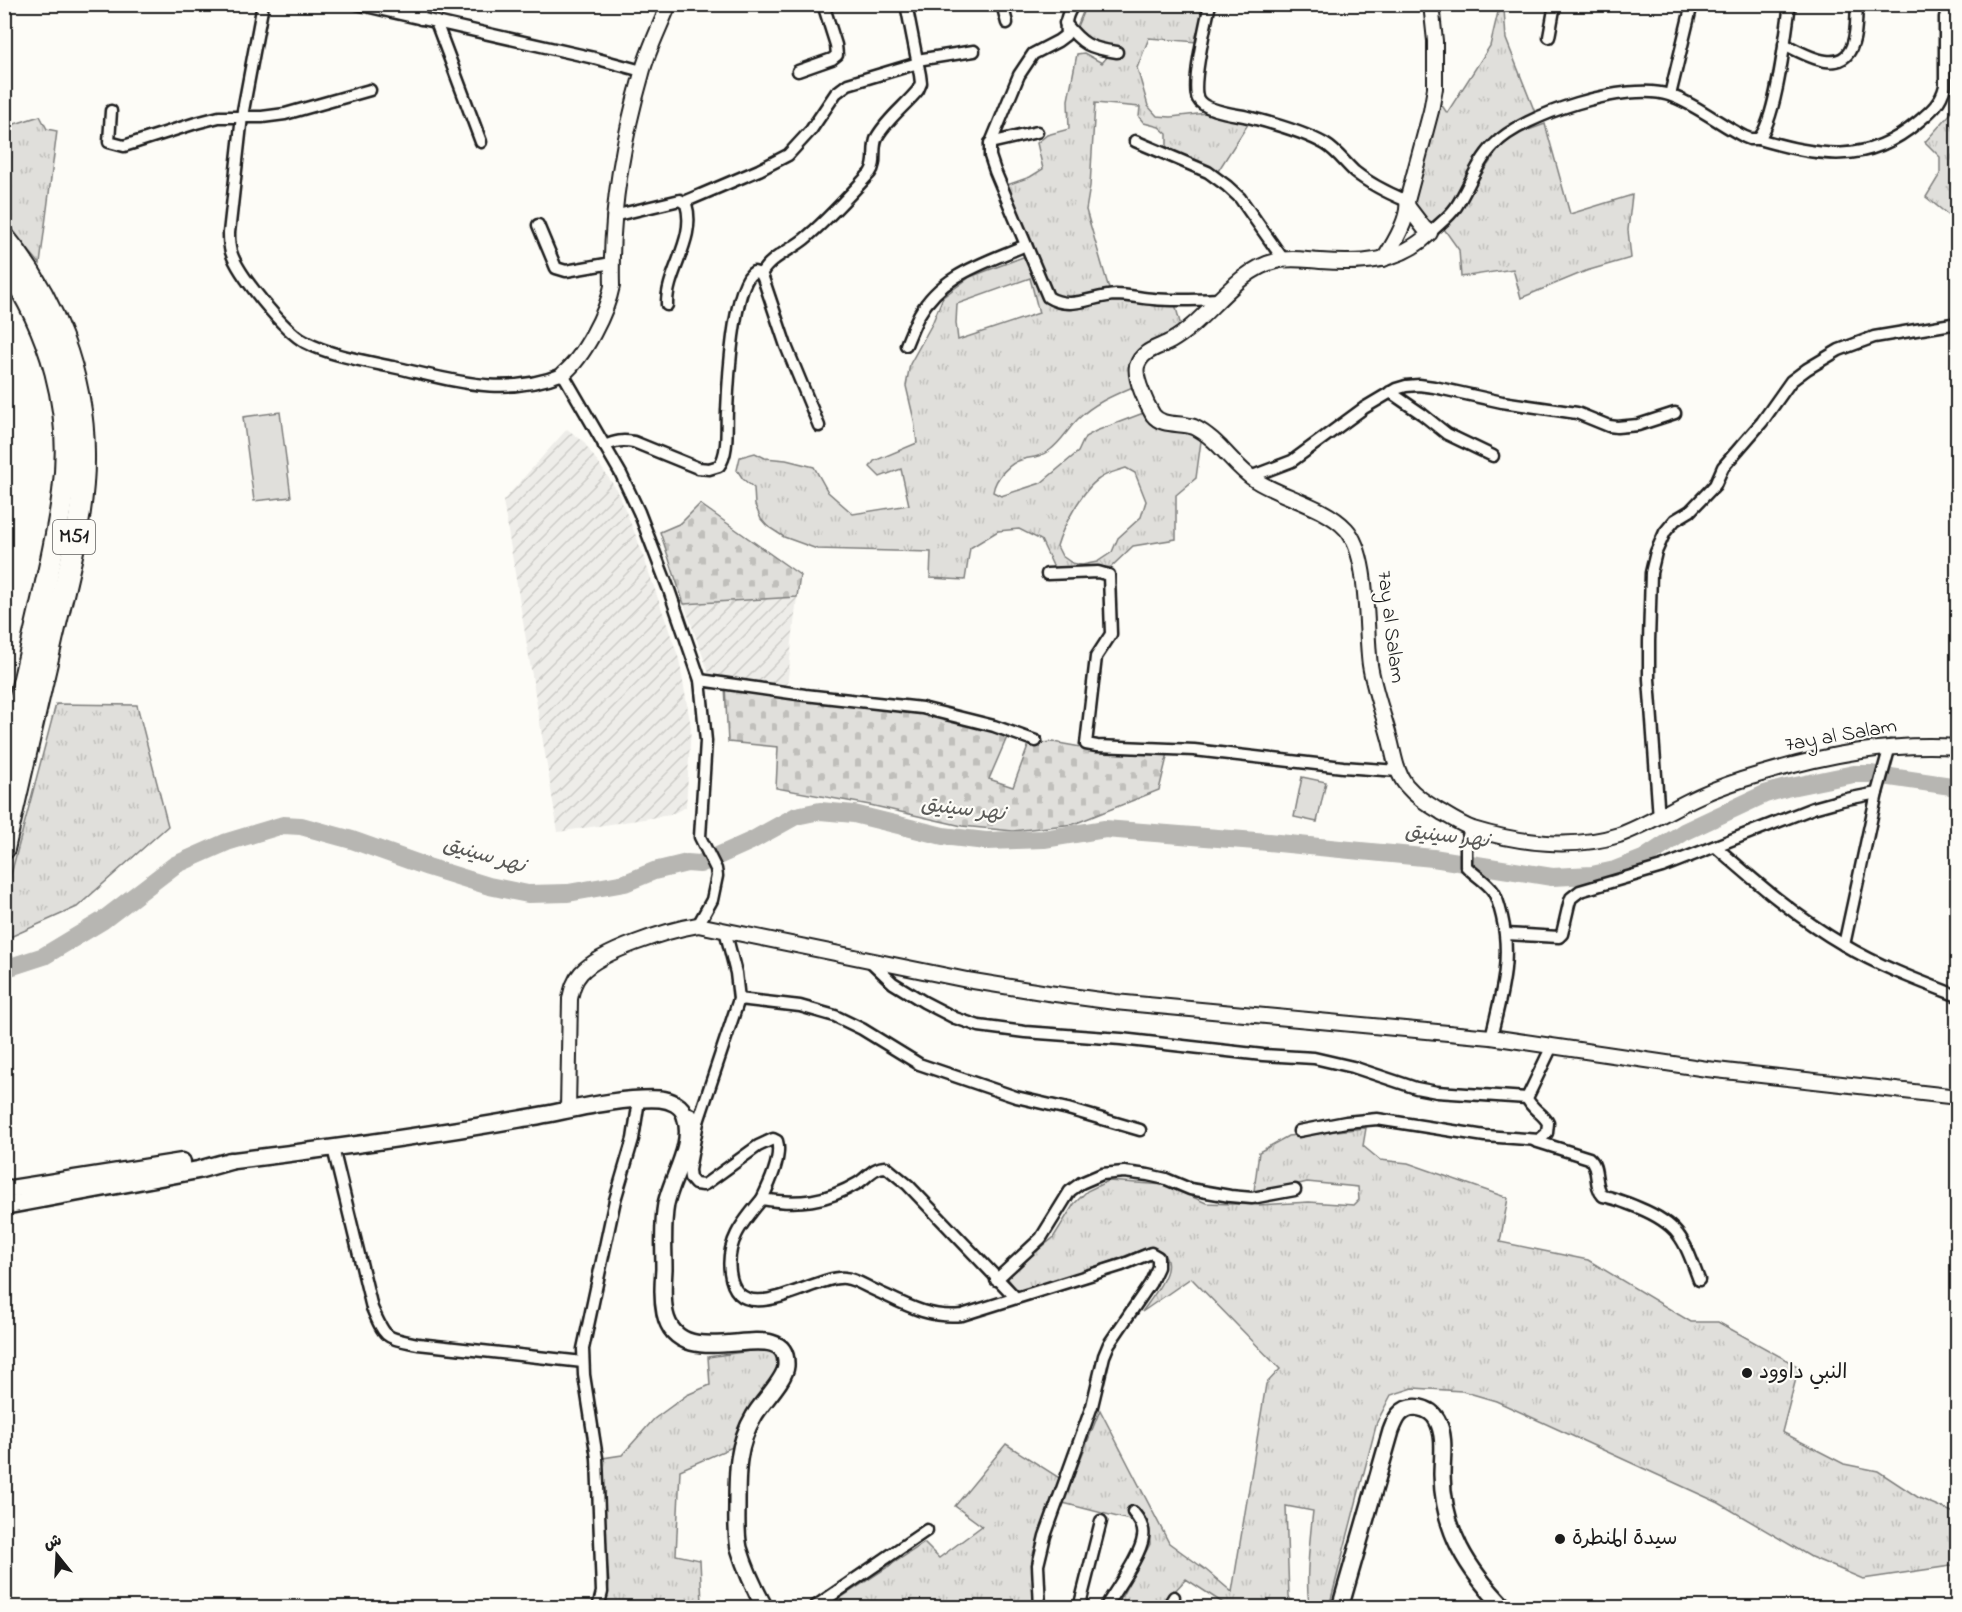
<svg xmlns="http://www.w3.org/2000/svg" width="1962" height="1612" font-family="'Indie Flower','Playpen Sans Arabic',sans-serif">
<defs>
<pattern id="industrial-furrows" width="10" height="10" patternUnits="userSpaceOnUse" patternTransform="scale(1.5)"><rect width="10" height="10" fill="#eeede9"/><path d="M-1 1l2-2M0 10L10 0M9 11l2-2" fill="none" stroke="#cccbc7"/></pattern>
<pattern id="grass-tufts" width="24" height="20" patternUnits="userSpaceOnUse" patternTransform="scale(1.5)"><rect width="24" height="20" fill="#e0dfdb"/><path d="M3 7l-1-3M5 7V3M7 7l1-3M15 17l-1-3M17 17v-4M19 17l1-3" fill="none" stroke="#c0bfbb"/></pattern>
<pattern id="cemetery-stones" width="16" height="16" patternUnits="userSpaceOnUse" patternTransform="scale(1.5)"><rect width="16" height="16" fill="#e0dfdb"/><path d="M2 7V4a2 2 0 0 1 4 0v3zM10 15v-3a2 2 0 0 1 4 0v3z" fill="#c0bfbb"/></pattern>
</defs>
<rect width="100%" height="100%" fill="#fdfcf7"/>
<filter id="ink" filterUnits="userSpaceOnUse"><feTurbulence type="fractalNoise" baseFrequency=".0167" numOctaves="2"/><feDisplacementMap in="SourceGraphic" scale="12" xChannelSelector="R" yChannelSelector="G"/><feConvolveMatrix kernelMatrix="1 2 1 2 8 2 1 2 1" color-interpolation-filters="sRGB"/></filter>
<g filter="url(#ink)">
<g fill="url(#industrial-furrows)">
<path d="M567,429L583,441L617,490L638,541L679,659L691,727L686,807L670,815L558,832L503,501Z"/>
<path d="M797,597L787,687L711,679L684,604Z"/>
</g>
<g fill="url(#grass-tufts)" stroke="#7e7e7c" stroke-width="1.5" fill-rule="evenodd">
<path d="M1086,5H1204L1197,42L1149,38L1137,68L1148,106L1157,116L1171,117L1215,112L1250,121L1213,179L1167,153V134L1159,127L1144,123L1139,117L1140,107L1095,103L1090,186L1086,210L1112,299L1175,304L1182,330L1146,345L1134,363L1148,411L1207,427L1226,441H1201L1196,478L1176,495V539L1133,546L1111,567L1055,570L1041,540L1019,529L998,531L970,548L965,580L930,578L931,552L817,549L784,537L767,526L761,519L755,505L754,488L743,479L737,470L740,457L755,453L765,458L786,460L814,467L828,492L853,514L909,505L901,469L880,477L870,467L874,461L917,443L914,420L906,386L910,364L932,324L943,297L970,277L1023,257L1033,250L1007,185L1030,177L1043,169L1037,143L1047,135L1069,129L1068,100L1077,54L1084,53L1102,63L1108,56L1119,57L1120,47C1104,45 1084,44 1076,29ZM1030,278L1039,313L958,340L956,323L957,304ZM1135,386L1146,412L1096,431L1085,437L1078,452L1041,483L1001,496L993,492C995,478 1010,462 1024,459C1034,457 1040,457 1050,450C1061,442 1068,429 1078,419C1094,403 1114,395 1135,386ZM1126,468L1135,473L1146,501L1141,517L1118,538L1112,552L1097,562L1082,565L1072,563L1062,556L1057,546C1062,528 1083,489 1099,479C1107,473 1117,471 1126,468Z"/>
<path d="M1499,8L1504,9L1506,39L1536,115L1494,141L1450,210L1430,227L1414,205V194L1441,104L1447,113L1490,46Z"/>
<path d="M1957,82V222L1926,197L1940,174V157L1925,142L1953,111Z"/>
<path d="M40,116L47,129L57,131L40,264L4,221L5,127Z"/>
<path d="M1545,124L1570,214L1632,195L1628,230L1631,258L1586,271L1521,298L1513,269L1461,277L1459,250L1444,229L1500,147L1512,136Z"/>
<path d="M56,704L137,705L168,826L77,907L8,938H5V897Z"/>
<path d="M1366,1128L1363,1146L1380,1160L1408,1163L1508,1198L1500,1242L1588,1260L1691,1322H1718L1799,1367L1782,1432L1844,1464L1878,1471L1919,1498L1957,1514V1565L1863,1579L1811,1557L1719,1503L1496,1401L1462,1391L1413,1388L1391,1395L1377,1422L1329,1607H1311C1303,1595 1311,1529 1313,1511L1286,1506L1289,1597L1296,1607H1223V1603L1186,1579L1160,1607H1116L1150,1544L1149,1525L1063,1503L1100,1410L1169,1543L1206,1570L1232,1592L1266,1384L1280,1369L1191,1278L1142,1312C1155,1293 1190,1254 1146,1248L1091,1269L1018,1292L1006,1276L1053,1238L1074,1204L1087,1191L1108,1181L1166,1185L1206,1203L1259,1205L1309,1202L1354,1205L1359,1200L1358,1187L1307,1182L1271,1191H1254L1259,1152L1288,1136Z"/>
<path d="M764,1349L775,1352L781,1366L735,1446L680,1470L676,1555L700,1560L702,1604L699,1607H606L609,1582L605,1540L603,1458L622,1455L654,1419L687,1395L710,1385L708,1357Z"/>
<path d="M1006,1444L1061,1479L1032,1557L1034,1607L825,1608L924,1543L939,1558L982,1526L955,1506Z"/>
</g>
<g fill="url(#cemetery-stones)" stroke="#7e7e7c" stroke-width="1.5">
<path d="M700,504L800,575L797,597L684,604L660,532L681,523Z"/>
<path d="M725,686L857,706L914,711L1008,735L989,779L1013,787L1029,744L1053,742L1114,753L1164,750L1168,753L1159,790L1074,824L1013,831L962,826L870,805L776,788L778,747L728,742Z"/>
</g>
<g fill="#e0dfdb" stroke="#7e7e7c" stroke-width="1.5">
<path d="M280,412L291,497L254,501L243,417Z"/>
<path d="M1302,777L1326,782L1317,822L1294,817Z"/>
</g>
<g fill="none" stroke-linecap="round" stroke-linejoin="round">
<path stroke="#b7b6b2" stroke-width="18" d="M4,969L44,956L102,921L175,865L227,842L283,825L301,826L352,840L428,867L489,886L528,894L568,893L625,883L654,871L687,863L700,864L751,841L796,816L820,811L854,814L943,836L986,841L1044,839L1105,829L1268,842L1433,858L1552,877L1592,875L1615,870L1643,859L1684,832L1765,794L1786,788L1854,774H1870L1958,787"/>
<defs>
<g id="minor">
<path d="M263,4L242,116L229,233C229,240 229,246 231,252C238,274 284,331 305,342C332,356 365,361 393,367C453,380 503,398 563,374L621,474L639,512L669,590L700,680L706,741L700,837L716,869L717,876L712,900L698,925"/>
<path d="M357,4L594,58L642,71"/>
<path d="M418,4L421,19"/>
<path d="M1002,4L1007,23"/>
<path d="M1074,4C1066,15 1065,22 1066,35L1058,41L1033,54L1019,75L990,145V156L995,171L1048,297C1070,311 1092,296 1116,295C1128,295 1141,298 1153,299C1175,301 1197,300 1219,299"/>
<path d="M1210,4C1206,23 1191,85 1198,99C1204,111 1235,114 1248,117C1272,123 1304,132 1325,144C1337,151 1345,163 1355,172C1371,185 1388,193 1407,201"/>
<path d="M436,22L481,142"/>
<path d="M1065,23C1083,45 1089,48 1117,52"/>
<path d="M1549,37L1555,4"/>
<path d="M1784,44C1804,54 1843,78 1853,43C1857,31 1856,17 1857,4"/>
<path d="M917,60L974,51"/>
<path d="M798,71L832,59L837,55L836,45L823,4"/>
<path d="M1670,95L1692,4"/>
<path d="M111,111L109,142L124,146L196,123L219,117H262L285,114L370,90"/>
<path d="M1758,139C1818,156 1867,166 1918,122C1931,111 1941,103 1945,86V17L1952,4"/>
<path d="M1135,141L1208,172L1227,186L1240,198L1283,259"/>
<path d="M990,143L1037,132"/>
<path d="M684,202L759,170L788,155L811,130L836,93L848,84L918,63"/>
<path d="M613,216L680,200L686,204C697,239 666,272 667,305"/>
<path d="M538,225L556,268L566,271L612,263"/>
<path d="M1430,233C1439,224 1449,217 1456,207C1469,187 1477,162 1494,145C1523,114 1629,81 1669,95C1694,103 1721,125 1745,137L1750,139H1758C1776,123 1786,31 1790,4"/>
<path d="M761,274C771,256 793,250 808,236C830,217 850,195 870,173C878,162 871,150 877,137C887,119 905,106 918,90L921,83L920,75L906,4"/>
<path d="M906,345C910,335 914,325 919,315C942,274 985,263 1026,245"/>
<path d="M1390,392L1422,414L1447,434L1493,456"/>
<path d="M604,446C616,441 622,440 634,442L698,468L709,469L719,466C729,453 726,427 727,411C728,386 733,283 754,272L761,274L763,278L786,346L819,426"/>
<path d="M1250,477L1292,461L1364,408L1396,389L1406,386L1419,385L1434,387L1502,402L1577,413L1609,426L1617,427L1638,425L1675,413"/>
<path d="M1047,574L1098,572L1109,575L1111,634L1096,657L1086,744L1097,746L1194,750L1343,767L1398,771"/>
<path d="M700,680L805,695L922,708L994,726L1036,741"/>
<path d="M1659,818L1649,679V642L1651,573L1656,552L1665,532L1675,520L1690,511L1715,485L1723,467L1762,422L1791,381L1807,369L1839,350L1874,337L1958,323"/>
<path d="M1470,828L1466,844V866C1474,875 1486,881 1493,891C1498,899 1500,909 1502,917C1512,959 1501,996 1491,1037"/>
<path d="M1716,847C1756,882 1797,918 1844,945C1879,966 1919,981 1958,996"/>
<path d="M1506,934L1559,937L1562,934L1569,904L1571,898L1580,891L1662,867L1813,808L1842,800L1877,793"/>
<path d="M1844,945L1877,793L1890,746"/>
<path d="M869,960L893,983L924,1002L955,1018L979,1026L1025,1032L1121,1039L1263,1055L1314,1058L1353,1067L1416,1088L1437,1092L1527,1098"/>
<path d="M739,999L800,1006L835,1016L862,1029L919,1064L1016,1097L1068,1109L1140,1130"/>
<path d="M683,1111L692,1115L698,1122L689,1170L690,1178L695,1184L703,1185L707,1183L758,1146L773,1139L777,1141C782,1157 769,1185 762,1199C798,1205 826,1202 858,1183C868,1177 873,1167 886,1167L908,1185L1016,1298"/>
<path d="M698,1122L739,999L736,973L725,930"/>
<path d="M1299,1131L1346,1122L1377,1119L1485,1136L1539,1140L1547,1133L1548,1123C1543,1113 1531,1109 1527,1098L1552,1046"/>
<path d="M1535,1141L1589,1158C1600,1167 1593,1185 1603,1196C1615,1198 1627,1203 1639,1208C1680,1225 1684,1240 1699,1280"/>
<path d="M333,1148L372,1308C386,1340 385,1337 418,1344L583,1362"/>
<path d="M762,1199C743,1222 726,1241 730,1272C738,1334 816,1274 845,1278C854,1279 862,1284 870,1288C901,1302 926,1319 962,1315L1122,1265L1151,1253L1158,1257V1267L1150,1284L1109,1344L1104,1356L1092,1406L1045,1536L1038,1565L1040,1608"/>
<path d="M996,1280L1041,1238L1070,1191L1081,1183L1102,1174L1124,1172L1148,1175L1166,1179L1190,1189L1230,1196L1252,1198L1295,1190"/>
<path d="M598,1608L602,1592L597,1458L584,1375L583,1349L615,1200L633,1139L639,1100"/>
<path d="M813,1608L927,1530"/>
<path d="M1079,1608L1101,1521"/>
<path d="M1105,1608C1115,1590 1141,1556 1143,1537C1145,1528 1139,1519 1133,1512"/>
<path d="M1167,1608L1174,1597"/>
</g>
<g id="tertiary">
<path d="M1408,207L1424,228L1430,233C1400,263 1360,264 1320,261C1305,260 1290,257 1276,261C1235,270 1206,322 1171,341C1158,348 1142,350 1137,366C1134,378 1147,405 1153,415C1162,427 1181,422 1194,427C1219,439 1233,466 1255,480C1281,497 1325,506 1346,529C1370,555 1365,630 1370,665C1374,690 1383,713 1389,736C1394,753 1395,771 1406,785C1416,797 1428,804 1441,812C1451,818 1462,825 1473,829C1519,843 1573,850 1619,835C1647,825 1672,808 1699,796C1719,787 1740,780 1761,774C1825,755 1890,742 1958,747"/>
<path d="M1384,259C1393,245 1410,218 1407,201L1431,111L1435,88V41L1431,4"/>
<path d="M563,374C584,357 607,312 612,286C610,214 622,143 642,73C648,50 660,27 669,4"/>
<path d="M568,1110L570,999C572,989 574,981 581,973C601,951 668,930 698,925L967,980L1048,993L1115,1002L1491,1037L1707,1069L1958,1097"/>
</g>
<g id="secondary">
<path d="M230,1161C327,1149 424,1136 520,1119C565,1112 614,1097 660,1099C670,1100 682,1105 685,1116C695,1145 672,1176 666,1204C662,1226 664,1248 664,1269C663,1284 662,1298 665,1313C679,1381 789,1308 786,1366C785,1380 761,1403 754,1416C737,1444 737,1472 737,1505C737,1519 736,1534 739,1548C745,1568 755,1590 765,1608"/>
<path d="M1340,1608L1391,1431C1393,1426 1395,1420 1399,1415C1410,1402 1430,1407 1437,1420C1446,1436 1442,1458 1442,1475C1443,1531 1467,1569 1505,1608"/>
</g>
<g id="primary">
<path d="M4,1190L182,1162"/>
<path d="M4,1206L198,1170L230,1161"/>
</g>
<g id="motorway">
<path d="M4,237C53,296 84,376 84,454C85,518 65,583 51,645C35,713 20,781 4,849"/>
<path d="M4,263C51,330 74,410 63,492C58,531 49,570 40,609C28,661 16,713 4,765"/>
</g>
</defs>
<use href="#minor" stroke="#1c1c1c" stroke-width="15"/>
<use href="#tertiary" stroke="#1c1c1c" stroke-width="18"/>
<use href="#secondary" stroke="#1c1c1c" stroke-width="20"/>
<use href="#primary" stroke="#1c1c1c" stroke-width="21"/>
<use href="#motorway" stroke="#1c1c1c" stroke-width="24"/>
<use href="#minor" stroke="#fdfcf7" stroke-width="10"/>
<use href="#tertiary" stroke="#fdfcf7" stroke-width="14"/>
<use href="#secondary" stroke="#fdfcf7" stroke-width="15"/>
<use href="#primary" stroke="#fdfcf7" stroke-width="16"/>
<use href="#motorway" stroke="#fdfcf7" stroke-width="20"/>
</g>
</g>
<g fill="#1c1c1c" stroke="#fdfcf7" stroke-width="2">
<circle cx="1747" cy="1373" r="6"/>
<circle cx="1560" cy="1539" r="6"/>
</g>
<g text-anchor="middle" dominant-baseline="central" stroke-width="4.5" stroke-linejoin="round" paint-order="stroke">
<rect fill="#fdfcf7" stroke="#605f5e" stroke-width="1.5" x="53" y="520" width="42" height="34" rx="4.5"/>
<g font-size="20" font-weight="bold" fill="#1c1c1c">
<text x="74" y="537">M51</text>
</g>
<g font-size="21" fill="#1c1c1c" stroke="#fdfcf7">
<text transform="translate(1390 627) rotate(83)">7ay al Salam</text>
<text transform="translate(1841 736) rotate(-10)">7ay al Salam</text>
</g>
<g font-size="21" fill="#1c1c1c" stroke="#fdfcf7" text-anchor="start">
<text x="1759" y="1373">النبي داوود</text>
<text x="1572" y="1539">سيدة المنطرة</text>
</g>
<g font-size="22" font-style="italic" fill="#5a5a58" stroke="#fdfcf7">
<text transform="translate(963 810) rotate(7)">نهر سينيق</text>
<text transform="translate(1447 837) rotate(7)">نهر سينيق</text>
<text transform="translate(484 856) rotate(16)">نهر سينيق</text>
</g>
</g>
<rect width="1962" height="1612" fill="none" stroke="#fdfcf7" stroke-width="24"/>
<rect x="12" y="12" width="1938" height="1588" fill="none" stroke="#1c1c1c" stroke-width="2" filter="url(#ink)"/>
<g transform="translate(57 1555) rotate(342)" stroke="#fdfcf7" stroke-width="4.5" paint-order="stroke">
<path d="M0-4.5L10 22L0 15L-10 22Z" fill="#1c1c1c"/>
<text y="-9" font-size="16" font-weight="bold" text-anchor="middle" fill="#1c1c1c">ش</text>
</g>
</svg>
